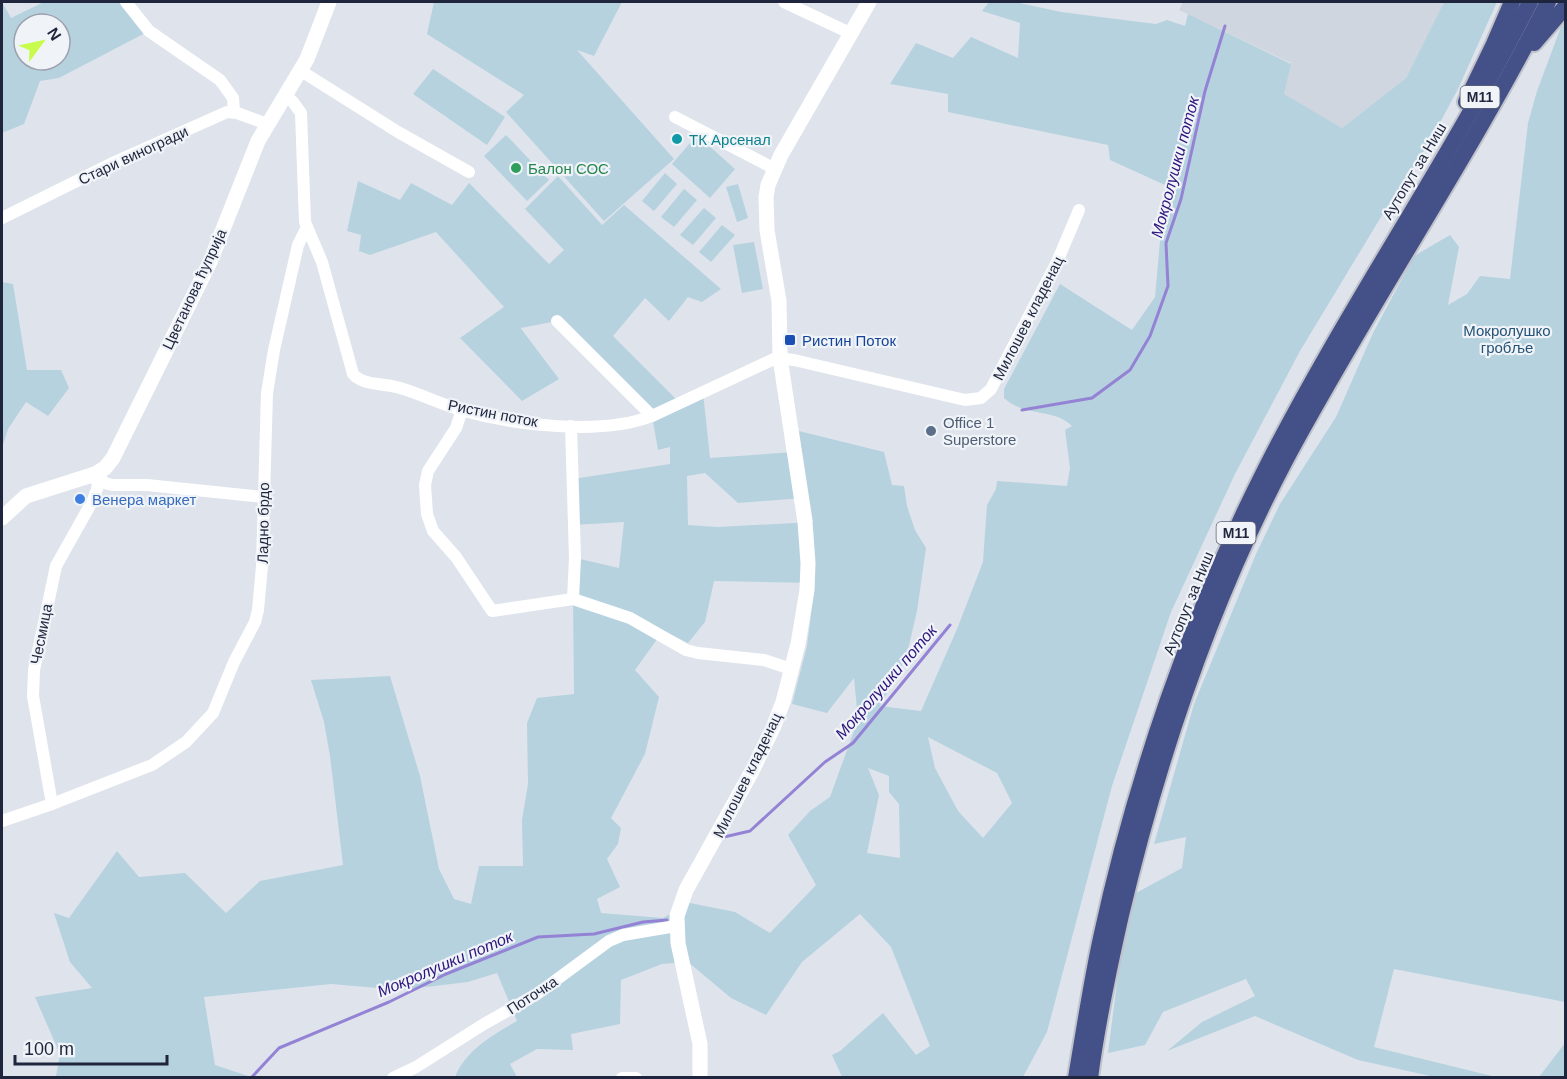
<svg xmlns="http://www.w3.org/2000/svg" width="1567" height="1079" font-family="Arial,sans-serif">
<rect width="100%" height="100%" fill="#dfe4ec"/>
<path fill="#d0d6e0" d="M1183,2H1444L1406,78L1342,128L1283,94L1291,63L1179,10Z"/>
<g fill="#b6d2df" fill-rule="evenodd">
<path d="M2,2L11,18L44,2H126L149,31L59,78L40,81L24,124L2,133ZM24,24H60V60H24Z"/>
<path d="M434,2H622L594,56L577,50L674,159L604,221L506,112L524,95L427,34Z"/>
<path d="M989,2H1015L1061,12L1156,24L1167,20L1185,26L1188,14L1291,64L1284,94L1342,128L1406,78L1444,2H1497L1458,89L1429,143L1384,212L1300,351L1235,474L1171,612L1112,786L1047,1032L1023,1077H842L832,1055L840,1051L883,1013L916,1055L930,1046L891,947L860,914L802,962L766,1015L731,998L688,962L662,964L621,980L620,1024L571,1034L573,1050L537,1049L510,1064L517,1077H455C466,1050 493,1035 517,1021L497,973L468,982L401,990L331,984L204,997L215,1065L251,1077H51L56,1076L60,1054L35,997L92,988L70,962L54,913L69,918L117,851L139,877L185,873L226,913L260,881L343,865L330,756L324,722L311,680L390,676L420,776L439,869L454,899L471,904L479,866H523L522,820L528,784L527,723L537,698L574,694L573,599L660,635L635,670L659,697L645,754L611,818L621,828L618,844L607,859L620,887L597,899L601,913L663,918L690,903L735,912L770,933L816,885L788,835L810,811L830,797L858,720L854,678L827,713L792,704L807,646L815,583L714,581L705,622L688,643L630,614L578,598L580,559L619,568L624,522L573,525V479L670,464V447L658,450L652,416L557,321L521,328L519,326L559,379L522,401L460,338L504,307L436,232L370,255L359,251L361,235L347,231L358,181L400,200L411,183L452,205L469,183L549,264L564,250L525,209L558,176L602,225L624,205L721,289L702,302L688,297L669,321L645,298L613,336L680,403L703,392L710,458L794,452L802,498L738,503L705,473L687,476L688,525L717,527L813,522L799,431L884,452L892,485L904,486L907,506L915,530L926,548L917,611L906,658L880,706L921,711L957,629L983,562L987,505L996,489L997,481L1067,486L1070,468L1065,430L1072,426C1054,408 1024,417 1004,398V389L1060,284L1132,330L1155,297L1165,185L1110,160L1108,145L948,112V94L890,84L916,43L953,58L971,37L1018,58L1020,23L982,11ZM928,737L997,773L1012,803L983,838L958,811L935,768ZM868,768L889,776V792L899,804L900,858L867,853L879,795Z"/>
<path d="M1565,16V1002L1394,969L1374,1047L1496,1077H1435L1358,1060L1255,1016L1167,1051L1202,1022L1255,996L1246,979L1163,1012L1145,1045L1108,1053L1120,959L1136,893L1182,868L1186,837L1154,844L1194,704L1256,554L1280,504L1336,417L1373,333L1414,256L1450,235L1459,247L1448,305L1467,294L1480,276L1510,279L1528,123L1537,91Z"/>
<path d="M433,69L505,117L487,145L413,94Z"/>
<path d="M506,135L549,180L527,201L484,156Z"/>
<path d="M697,135L735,169L710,198L672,164Z"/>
<path d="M665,173L677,184L654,211L642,201Z"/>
<path d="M738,184L748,218L737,222L726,187Z"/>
<path d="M684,189L697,200L674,227L661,217Z"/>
<path d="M704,208L716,218L693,245L680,235Z"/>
<path d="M722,225L735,235L711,262L699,252Z"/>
<path d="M754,242L763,289L742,293L733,245Z"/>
<path d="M2,282L13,284L27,370H61L69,388L48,416L26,402L8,429L2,448Z"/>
<path d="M1565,1043V1077H1539Z"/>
</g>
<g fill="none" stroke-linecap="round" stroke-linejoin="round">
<g stroke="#9483d5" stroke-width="3">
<path d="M1022,410L1092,398L1130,370L1150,336L1168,286L1166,243L1181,199L1205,91L1225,26"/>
<path d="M724,837L750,831L825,762L853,743L950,625"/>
<path d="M251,1078L279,1048L389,1002L446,974L538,937L594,934L643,922L667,920"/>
</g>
<defs>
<g id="trunk">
<path d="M1534,43L1566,6"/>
<path d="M1466,102L1494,44L1512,2"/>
<path d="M1076,1078C1084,1031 1091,984 1101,938C1135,780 1192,614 1265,470C1346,310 1449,162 1530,2"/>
<path d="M1090,1078C1097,1023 1109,968 1121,915C1158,758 1211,601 1286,459C1369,304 1469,158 1548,2"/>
</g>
</defs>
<use href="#trunk" stroke="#c0c2c9" stroke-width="20"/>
<g stroke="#fff" stroke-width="12">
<path d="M126,2L149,31L220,80L233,98L234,112"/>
<path d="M784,2L850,33"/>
<path d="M301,71L398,132L469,172"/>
<path d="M285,95L293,102L301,113L305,222L322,262L353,374C363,386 386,383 400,388C421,394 440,404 461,410C513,425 601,436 652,416L776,358L794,360L965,400L981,398L991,389L1057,262L1079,210"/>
<path d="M675,117L775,169"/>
<path d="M2,218L115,162L227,112L237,113L267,124"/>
<path d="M557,321L652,416"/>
<path d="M462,410L456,428L428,471L425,485L427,514L433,531L456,557L492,611L573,599L630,618L686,650L698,653L764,660L791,669"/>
<path d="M571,426L575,558L573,599"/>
<path d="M95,474L105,483L112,485H147L263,497"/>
<path d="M52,804L33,696L34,670L56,566L93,500L98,486L95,474"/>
<path d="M2,821L52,804L152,765L186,742L213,713L234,662L255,622L258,610L262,566L267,393L274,350L298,245L307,227"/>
<path d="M393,1078L416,1067L484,1024L537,994L609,941L623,935L676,926"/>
<path d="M622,1078H636"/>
</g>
<g stroke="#fff" stroke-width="15">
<path d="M2,518L26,496L95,474L105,468L113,458L210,262L258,141L307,59L329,2"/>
<path d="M700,1078V1044L678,943L677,916L686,890L751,773L773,728L783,702L798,644L807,590L808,563L805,522L780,358L779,301L767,230L766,197L768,185L781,155L869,2"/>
</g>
<use href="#trunk" stroke="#445088" stroke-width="16"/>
</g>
<circle fill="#0f9aa8" stroke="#f0f4f8" stroke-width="2" cx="677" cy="139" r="6"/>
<circle fill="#2e9e5b" stroke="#f0f4f8" stroke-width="2" cx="516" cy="168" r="6"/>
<rect fill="#1a4fb4" stroke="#f0f4f8" stroke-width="2" x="784" y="334" width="12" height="12" rx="3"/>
<circle fill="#5c6f8a" stroke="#f0f4f8" stroke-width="2" cx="931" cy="431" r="6"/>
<circle fill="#3f7fe0" stroke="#f0f4f8" stroke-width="2" cx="80" cy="499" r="6"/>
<g text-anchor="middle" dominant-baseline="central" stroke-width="4.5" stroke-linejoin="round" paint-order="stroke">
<g fill="#f0f4f8" stroke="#5e6375" stroke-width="1.5">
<rect x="1460.5" y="86" width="39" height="22" rx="4.5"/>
<rect x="1216.5" y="522" width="39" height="22" rx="4.5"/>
</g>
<g font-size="14" font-weight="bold" fill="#1f253d">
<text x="1480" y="97">M11</text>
<text x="1236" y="533">M11</text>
</g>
<g font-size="15" fill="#0d838f" stroke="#f0f4f8" text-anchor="start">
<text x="689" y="139">ТК Арсенал</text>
</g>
<g font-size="15" fill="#1f253d" stroke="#f0f4f8">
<text transform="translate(133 155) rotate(-25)">Стари виногради</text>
<text transform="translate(1414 171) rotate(-59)">Аутопут за Ниш</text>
<text transform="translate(194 289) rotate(-65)">Цветанова ћуприја</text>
<text transform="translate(1028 318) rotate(-63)">Милошев кладенац</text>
<text transform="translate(493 413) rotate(11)">Ристин поток</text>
<text transform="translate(263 523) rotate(-89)">Ладно брдо</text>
<text transform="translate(1188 603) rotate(-68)">Аутопут за Ниш</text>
<text transform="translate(41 634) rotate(-79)">Чесмица</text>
<text transform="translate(747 775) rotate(-64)">Милошев кладенац</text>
<text transform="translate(532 995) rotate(-33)">Поточка</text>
</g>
<g font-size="15" fill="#27864d" stroke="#f0f4f8" text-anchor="start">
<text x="528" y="168">Балон СОС</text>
</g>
<g font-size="15" fill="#265377" stroke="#f0f4f8">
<text x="1507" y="330">Мокролушко<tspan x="1507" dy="17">гробље</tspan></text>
</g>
<g font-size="15" fill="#164399" stroke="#f0f4f8" text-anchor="start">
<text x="802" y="340">Ристин Поток</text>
</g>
<g font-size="15" fill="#4e5e75" stroke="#f0f4f8" text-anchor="start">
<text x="943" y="422">Office 1<tspan x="943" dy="17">Superstore</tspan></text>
</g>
<g font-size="15" fill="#366cbe" stroke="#f0f4f8" text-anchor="start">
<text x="92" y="499">Венера маркет</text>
</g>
<g font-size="16" font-style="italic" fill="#2c157d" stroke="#f0f4f8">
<text transform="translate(1175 167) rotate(-75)">Мокролушки поток</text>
<text transform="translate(886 682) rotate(-49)">Мокролушки поток</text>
<text transform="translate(445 964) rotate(-23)">Мокролушки поток</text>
</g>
</g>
<rect width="1567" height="1079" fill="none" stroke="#1f253d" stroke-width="6"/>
<g transform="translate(42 42) rotate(57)"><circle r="28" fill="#f0f4f8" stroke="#9ca1ad" stroke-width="1.5"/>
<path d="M0-4.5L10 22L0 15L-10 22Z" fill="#c7fc4d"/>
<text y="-9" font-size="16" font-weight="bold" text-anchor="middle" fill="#1f253d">N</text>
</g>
<path d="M15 1055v9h152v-9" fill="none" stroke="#1f253d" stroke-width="3"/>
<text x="24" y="1055" font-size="18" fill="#1f253d" stroke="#f0f4f8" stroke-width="4.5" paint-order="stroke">100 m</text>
</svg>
